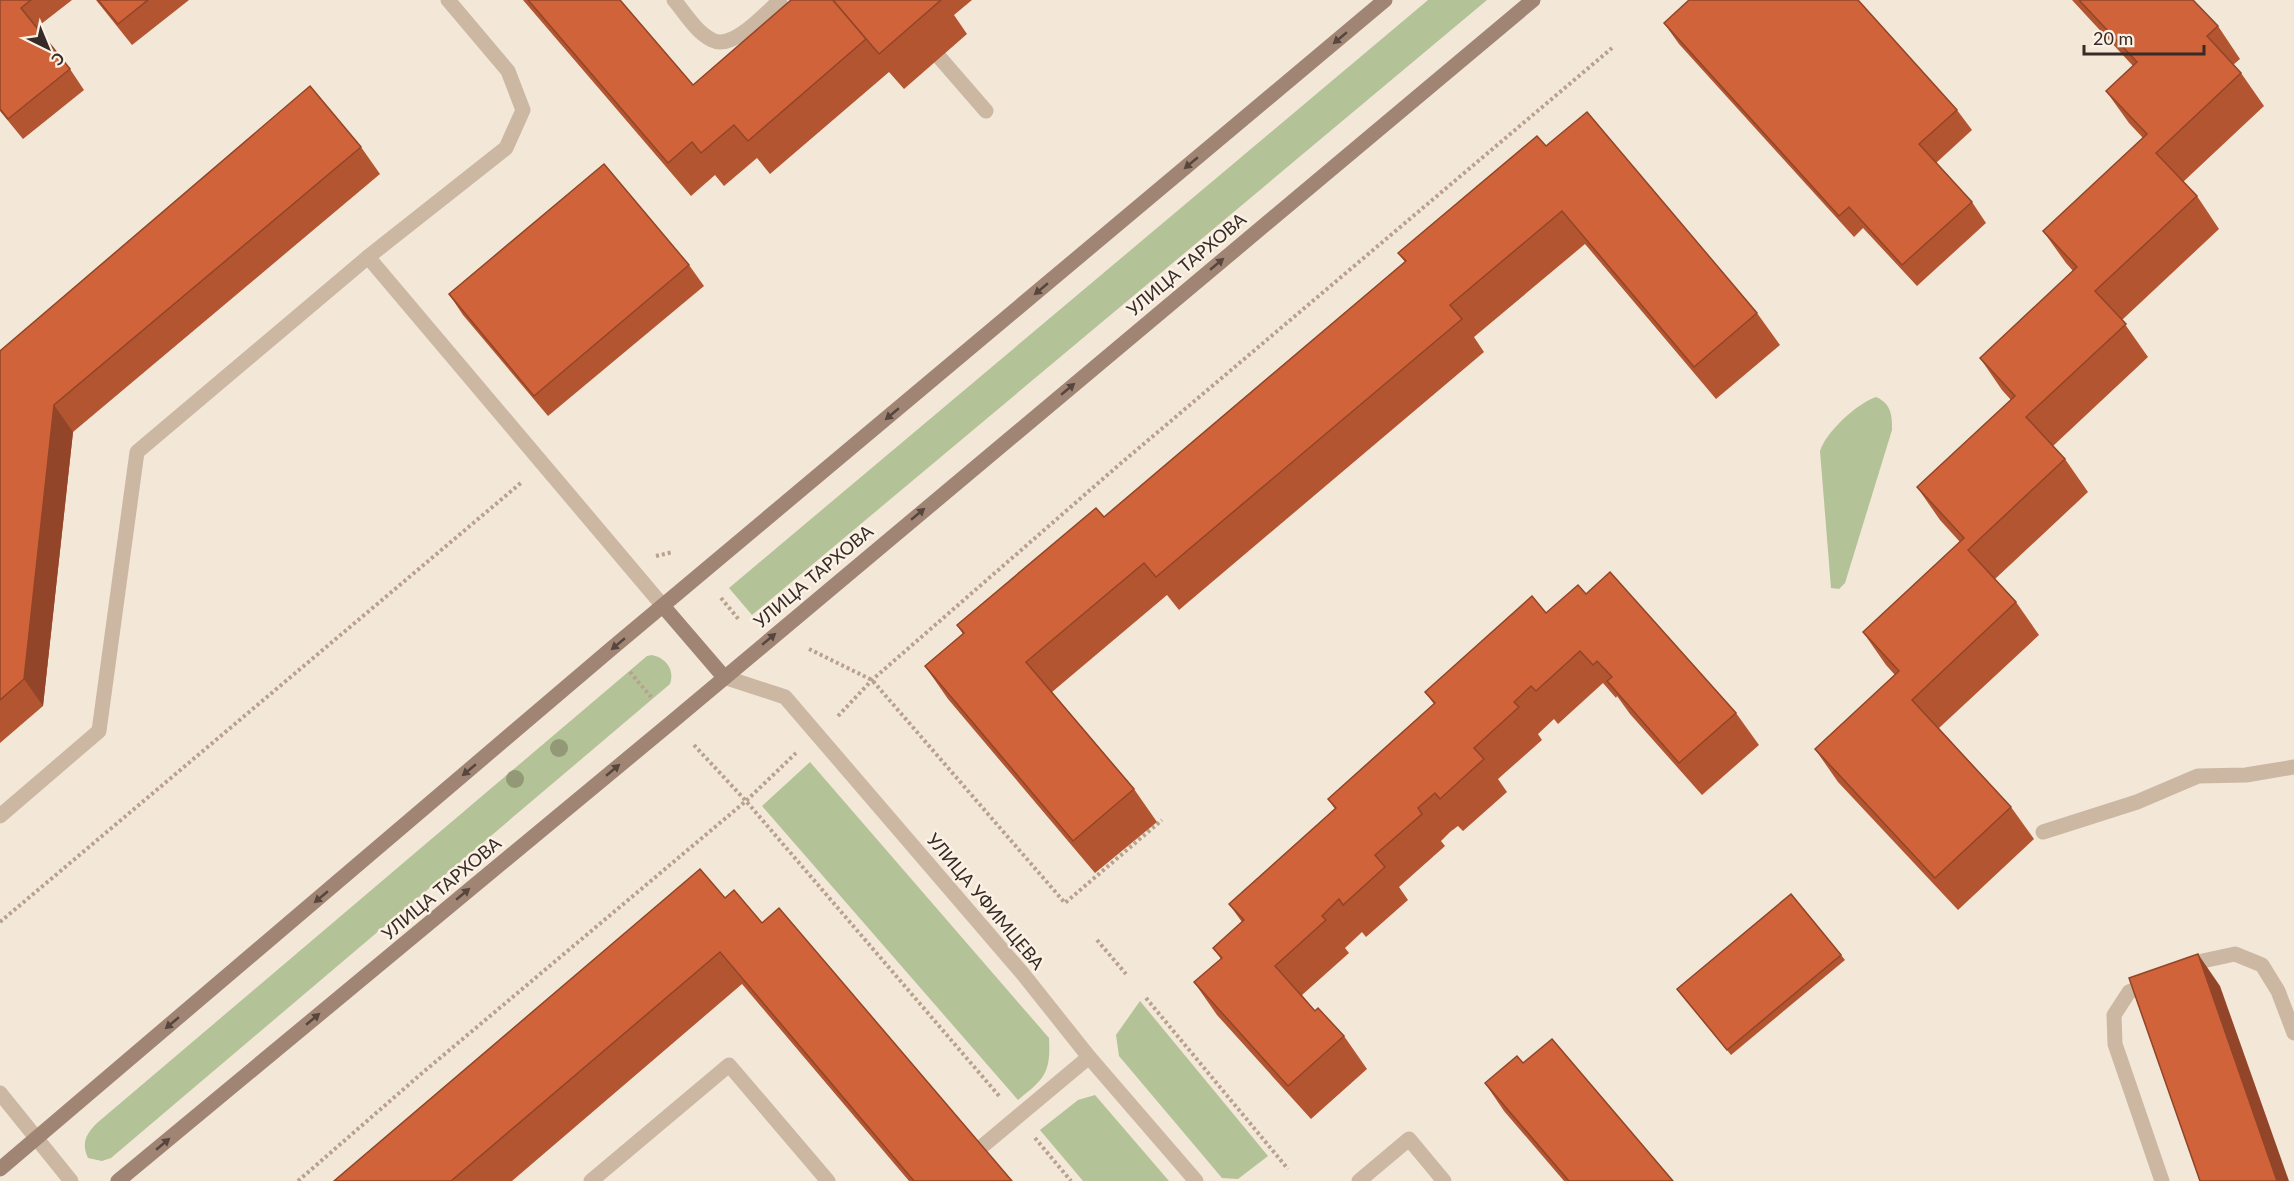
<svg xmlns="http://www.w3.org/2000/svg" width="2294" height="1181" font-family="Lato,sans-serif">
<rect width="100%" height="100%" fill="#f3e7d8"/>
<g fill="#b3c397">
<path d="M1428,0H1487L752,615L729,588Z"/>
<path d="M1876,397C1891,404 1892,414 1892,430L1845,583L1839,589L1831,588L1820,451C1826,432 1856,404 1876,397Z"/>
<path d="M652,655C666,658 675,670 670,684L111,1158L102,1161L88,1158C81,1143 86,1134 97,1123L647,656Z"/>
<path d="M810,762L1049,1038C1051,1074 1044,1079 1018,1100L762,806Z"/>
<path d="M1140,1001L1268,1156L1238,1179L1222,1178L1119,1056L1116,1035Z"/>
<path d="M1095,1095L1169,1181H1083L1040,1130L1078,1100Z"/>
</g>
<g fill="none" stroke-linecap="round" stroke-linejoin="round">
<g stroke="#b8a18d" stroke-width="4" stroke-dasharray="3 3" stroke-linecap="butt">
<path d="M656,556L673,552"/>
<path d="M721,598L740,621"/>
<path d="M809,649L872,680L1065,903L1162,820"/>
<path d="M630,672L651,697"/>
<path d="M838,716L872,680L1120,464L1612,48"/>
<path d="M694,745L746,801L1000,1097"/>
<path d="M0,922L522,482"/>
<path d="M1097,940L1126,974"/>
<path d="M1146,998L1288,1169"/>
<path d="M1035,1138L1071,1181"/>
<path d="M298,1181L421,1074L746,801L796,753"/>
</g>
<g stroke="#ccb7a3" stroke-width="15">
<path d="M448,0L508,71L523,110L506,148L368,257L663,606"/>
<path d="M674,0C685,13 696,32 712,40C732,51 766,13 780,0"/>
<path d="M940,58L986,111"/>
<path d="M0,816L99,731L137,452L368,257"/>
<path d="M2043,832L2137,802L2198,776L2246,775L2294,767"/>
<path d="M2185,966L2193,963L2235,954L2262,965L2278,991L2294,1033"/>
<path d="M2150,983L2129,992L2114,1015L2115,1044L2162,1181"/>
<path d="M0,1093L71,1181"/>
<path d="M979,1149L1089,1057"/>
<path d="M591,1181L729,1065L828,1181"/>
<path d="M1359,1181L1409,1139L1444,1181"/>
</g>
<path stroke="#ccb7a3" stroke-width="15" d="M724,677L785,697L1023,974L1089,1057L1196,1181"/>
<g stroke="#a08574" stroke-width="15">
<path d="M663,606L724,677"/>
<path d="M0,1169L611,649L1385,0"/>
<path d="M118,1181L673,721L1533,0"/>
</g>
</g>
<g fill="#939877">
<circle cx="559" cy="748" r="9"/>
<circle cx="515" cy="779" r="9"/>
</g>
<g fill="#b35531">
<path d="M0,0H72L36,28L70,69L84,90L23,139L0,111Z"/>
<path d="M96,0H189L132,45Z"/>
<path d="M523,0H620L693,85L791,0H972L954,15L967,34L904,89L889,72L770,174L757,158L724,186L715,175L691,196Z"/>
<path d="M2072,0H2193L2218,26L2240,59L2233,65L2241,73L2264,106L2183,182L2197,196L2219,229L2122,320L2148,357L2053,446L2065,459L2088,492L1995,579L2016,602L2039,635L1939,728L2011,807L2034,839L1958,910L1838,782L1815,749L1895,675L1886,665L1863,632L1960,542L1940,520L1917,487L2011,400L2002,390L1980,358L2073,271L2066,263L2043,231L2143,138L2129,123L2106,91L2133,66Z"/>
<path d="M1664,23L1957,110L1972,130L1936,163L1972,202L1986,223L1917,286L1863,228L1854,237L1679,44Z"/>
<path d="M1546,146L1757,313L1780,345L1716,399L1585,244L1474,337L1484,352L1179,610L1167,595L1052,692L1134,789L1157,822L1095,873L948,699L925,666L963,634L957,625L1104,517L1405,262L1398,253Z"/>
<path d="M361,147L380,174L73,432L43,706L0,743V351Z"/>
<path d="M689,265L704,286L548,416L463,315L449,294Z"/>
<path d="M1586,594L1736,713L1759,745L1702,795L1630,714L1617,696L1616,698L1603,683L1558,724L1554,719L1538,734L1542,740L1498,779L1507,792L1463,831L1458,826L1450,832L1441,841L1445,846L1399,887L1408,900L1366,937L1362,932L1345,948L1349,953L1302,995L1315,1011L1344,1036L1367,1069L1311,1119L1217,1015L1194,982L1221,959L1213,948L1242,922L1229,904L1335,809L1328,799L1434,704L1425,692L1546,613Z"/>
<path d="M725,898L762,923L1012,1181H909L742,984L512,1181H334Z"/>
<path d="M1841,955L1845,960L1731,1055L1677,989Z"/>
<path d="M1523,1063L1673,1181H1564L1504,1111L1485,1083Z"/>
</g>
<g fill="#924528">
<path d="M54,405L73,432L43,706L24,679Z"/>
<path d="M2198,954L2220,986L2289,1181H2277Z"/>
</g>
<g fill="#d06339" stroke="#924528" stroke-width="1.5">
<path d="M0,0H31L21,8L70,69L8,119L0,109Z"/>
<path d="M98,0H148L118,24Z"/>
<path d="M528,0H620L693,85L791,0H833L866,39L748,141L734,125L701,153L692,142L668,163Z"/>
<path d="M833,0H941L879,54Z"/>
<path d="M1689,0H1858L1957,110L1919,144L1972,202L1902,265L1849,207L1839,216L1664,23Z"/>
<path d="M2079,0H2193L2218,26L2207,36L2241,73L2156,153L2197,196L2095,291L2126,324L2026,417L2065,459L1968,550L2016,602L1912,700L2011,807L1935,878L1815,749L1899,671L1863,632L1964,538L1917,487L2015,396L1980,358L2077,267L2043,231L2147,134L2106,91L2137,62Z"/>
<path d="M310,86L361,147L54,405L24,679L0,700V351Z"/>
<path d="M1587,112L1757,313L1694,367L1562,211L1450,305L1462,319L1156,577L1144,563L1026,662L1134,789L1073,841L925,666L964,633L957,625L1096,508L1104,517L1406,261L1398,253L1537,136L1546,146Z"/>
<path d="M604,164L689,265L534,396L449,294Z"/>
<path d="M1610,572L1736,713L1679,763L1607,681L1612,677L1597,661L1593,665L1580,651L1536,691L1531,686L1514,702L1519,707L1474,748L1484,759L1440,799L1435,793L1427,800L1418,808L1422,814L1375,855L1385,867L1343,905L1339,899L1322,916L1326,920L1275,966L1315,1011L1318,1008L1344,1036L1288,1086L1194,982L1222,958L1213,948L1244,920L1229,904L1336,808L1328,799L1435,703L1425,692L1532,596L1546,613L1578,585L1586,594Z"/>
<path d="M700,869L725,898L734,890L762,923L779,908L1012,1181H914L720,952L451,1181H334Z"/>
<path d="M1791,894L1841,955L1727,1050L1677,989Z"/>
<path d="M2198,954L2277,1181H2200L2129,978Z"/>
<path d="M1552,1039L1673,1181H1569L1485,1083L1517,1056L1523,1063Z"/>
</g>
<defs><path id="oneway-solid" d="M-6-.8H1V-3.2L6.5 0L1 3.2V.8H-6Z" transform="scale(1.5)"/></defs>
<g fill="#56463d">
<use href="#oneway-solid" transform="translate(1340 38) rotate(140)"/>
<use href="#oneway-solid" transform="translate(1191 163) rotate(140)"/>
<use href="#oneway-solid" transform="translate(1217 264) rotate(-40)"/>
<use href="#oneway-solid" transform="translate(1041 289) rotate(140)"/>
<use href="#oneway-solid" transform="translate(1068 389) rotate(-40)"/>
<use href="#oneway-solid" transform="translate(892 414) rotate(140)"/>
<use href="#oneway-solid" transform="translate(918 514) rotate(-40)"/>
<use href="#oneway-solid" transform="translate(769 639) rotate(-40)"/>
<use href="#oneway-solid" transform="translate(618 644) rotate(140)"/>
<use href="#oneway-solid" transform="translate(469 770) rotate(140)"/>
<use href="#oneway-solid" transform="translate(613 770) rotate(-40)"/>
<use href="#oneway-solid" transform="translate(463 894) rotate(-40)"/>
<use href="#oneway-solid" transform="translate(321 897) rotate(140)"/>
<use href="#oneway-solid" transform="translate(313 1019) rotate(-40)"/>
<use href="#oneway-solid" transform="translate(172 1023) rotate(140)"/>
<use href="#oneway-solid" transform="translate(163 1144) rotate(-40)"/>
</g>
<g text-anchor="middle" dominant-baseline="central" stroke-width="5" stroke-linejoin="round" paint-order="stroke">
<g font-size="18" fill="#362b26" stroke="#fbf1e4">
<text transform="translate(1186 264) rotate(-40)">УЛИЦА ТАРХОВА</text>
<text transform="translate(813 576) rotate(-40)">УЛИЦА ТАРХОВА</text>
<text transform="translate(441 888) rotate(-40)">УЛИЦА ТАРХОВА</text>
<text transform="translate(986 901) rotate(50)">УЛИЦА УФИМЦЕВА</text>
</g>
</g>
<g transform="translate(48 48) rotate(137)" stroke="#fbf1e4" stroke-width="4.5" paint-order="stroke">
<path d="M0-4.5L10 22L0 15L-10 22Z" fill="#362b26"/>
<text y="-9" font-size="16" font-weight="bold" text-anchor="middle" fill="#362b26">С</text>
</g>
<path d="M2084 45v9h120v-9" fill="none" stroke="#362b26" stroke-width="3"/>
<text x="2093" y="45" font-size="18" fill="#362b26" stroke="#fbf1e4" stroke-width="4.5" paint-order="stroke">20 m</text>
</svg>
